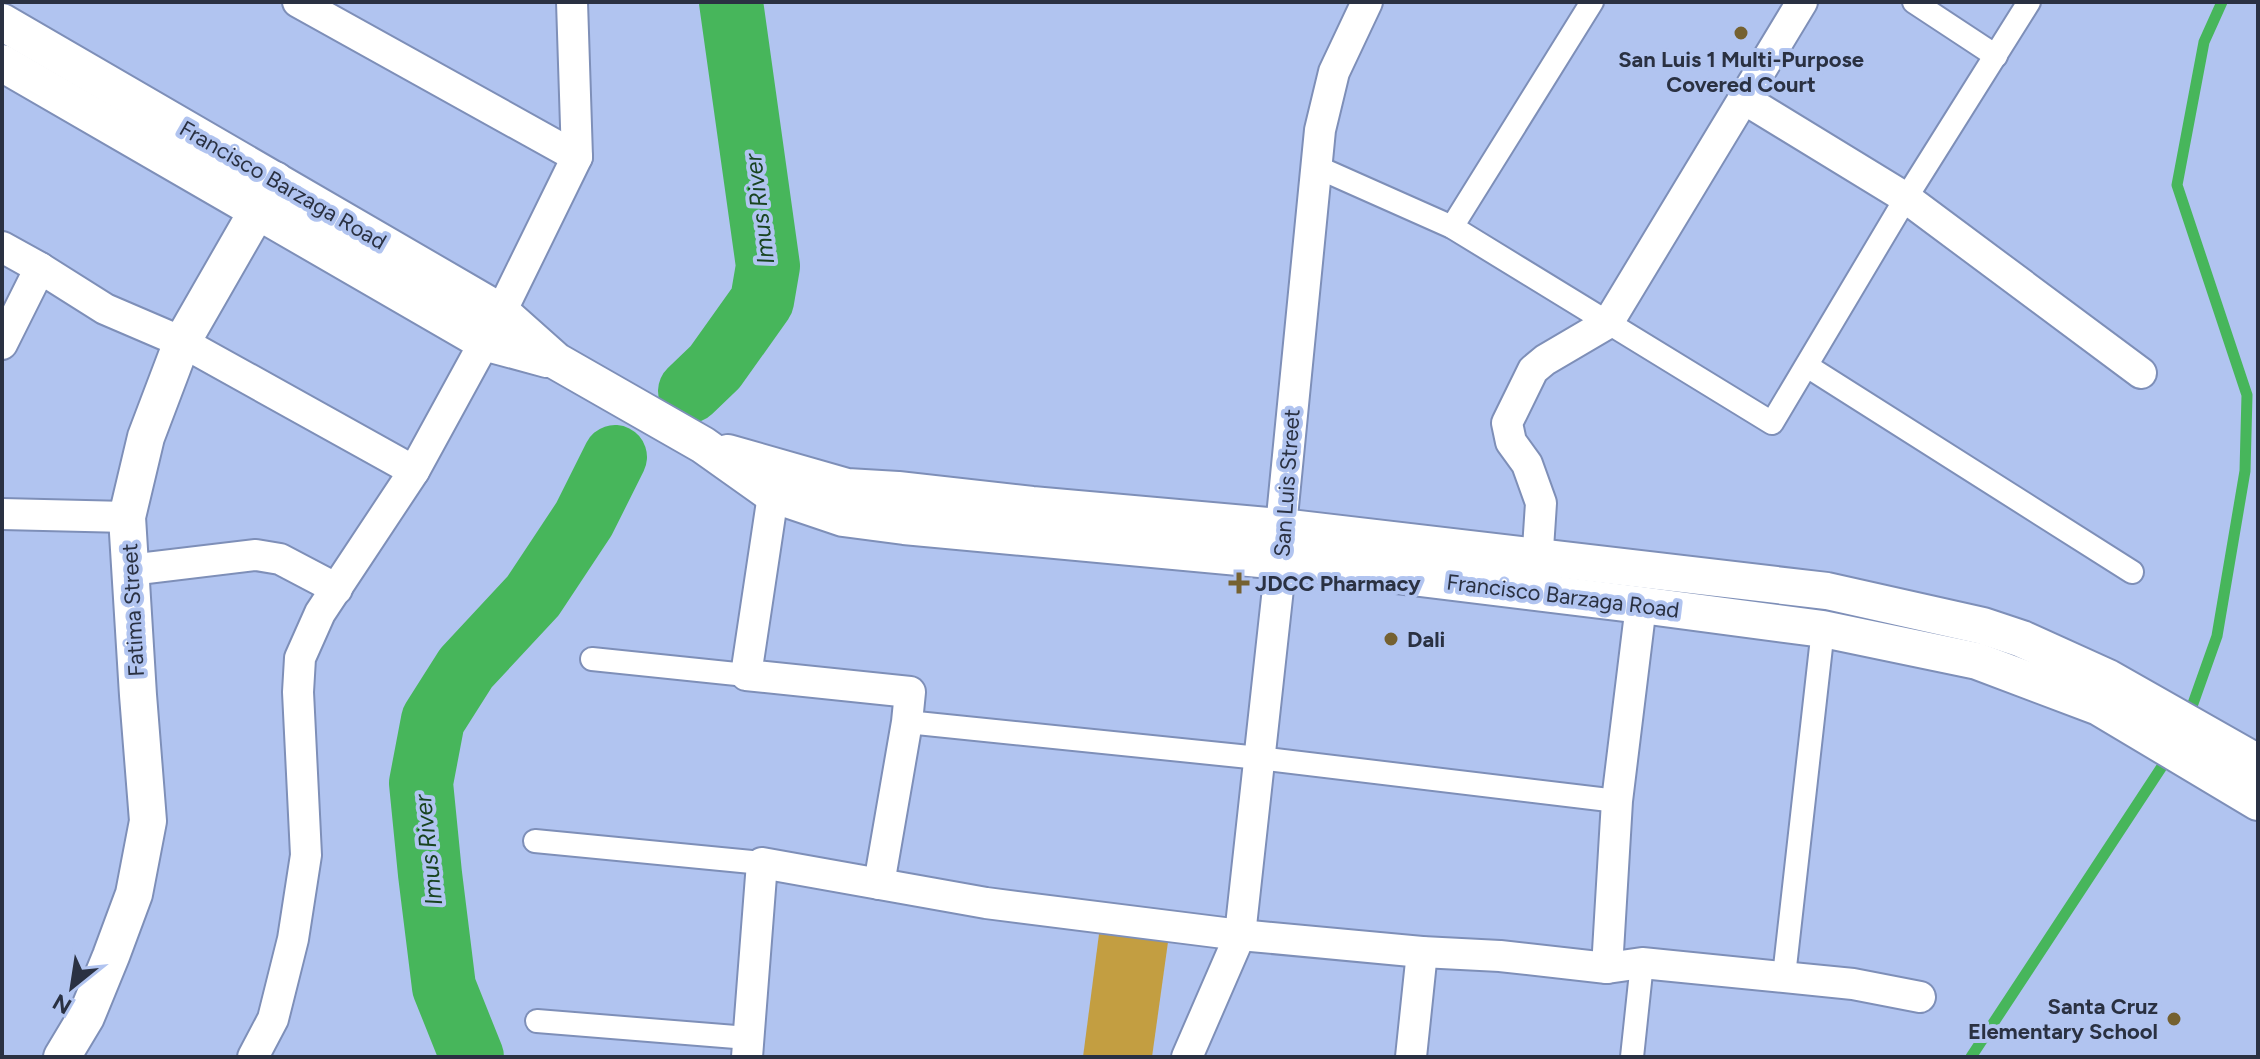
<svg xmlns="http://www.w3.org/2000/svg" width="2260" height="1059" font-family="Figtree,sans-serif">
<rect width="100%" height="100%" fill="#b1c4f0"/>
<path fill="#c39e41" d="M1099,934L1168,942L1152,1057H1083Z"/>
<g fill="none" stroke-linecap="round" stroke-linejoin="round">
<g stroke="#47b65b" stroke-width="11">
<path d="M2190,712L2217,636L2245,471L2247,395L2177,185L2204,42L2222,2"/>
<path d="M1971,1057L2161,768"/>
</g>
<g stroke="#47b65b" stroke-width="64">
<path d="M690,391L715,367L762,301L768,266L731,2"/>
<path d="M472,1057L444,987L430,874L421,783L433,720L466,668L533,596L584,519L615,457"/>
</g>
<defs>
<g id="pedestrian">
<path d="M1914,2L1996,56"/>
<path d="M1317,167L1452,227L1772,423L1906,198L2029,2"/>
<path d="M1452,227L1592,2"/>
<path d="M1807,366L2132,572"/>
<path d="M592,659L746,675"/>
<path d="M907,722L1259,758L1617,801"/>
<path d="M535,841L762,863"/>
<path d="M1784,976L1823,629"/>
<path d="M537,1021L748,1038"/>
<path d="M1632,1057L1642,963"/>
</g>
<g id="minor">
<path d="M298,2L577,157"/>
<path d="M1744,99L1906,198L2141,373"/>
<path d="M2,247L40,268L105,309L182,342L414,471"/>
<path d="M2,344L40,268"/>
<path d="M776,475L746,675L910,692L907,722L879,884"/>
<path d="M2,514L127,517"/>
<path d="M130,570L256,555L280,559L337,589"/>
<path d="M1536,579L1541,503L1527,464L1511,442L1507,423L1533,370L1545,360L1608,323L1802,2"/>
<path d="M1607,968L1617,801L1641,605"/>
<path d="M253,1057L273,1019L293,939L306,855L298,692L300,658L320,613L414,471L501,312L577,157L572,2"/>
<path d="M747,1057L762,863L986,903L1240,935L1422,952L1500,956L1607,968L1642,963L1853,984L1920,997"/>
<path d="M1187,1057L1240,935L1281,561V527L1320,130L1334,72L1367,2"/>
<path d="M1411,1057L1422,952"/>
</g>
<g id="tertiary">
<path d="M2,22L501,312L556,361L703,445L772,494L843,518L904,526L1281,561L1641,605L1823,629L1977,661L2099,707L2258,802"/>
<path d="M2,63L484,342L547,359"/>
<path d="M728,453L847,487L898,490L1032,505L1281,527L1827,591L1983,626L2022,639L2108,678L2258,763"/>
<path d="M62,1057L86,1017L111,956L134,894L148,821L138,695L127,517L146,437L182,342L275,180"/>
</g>
</defs>
<use href="#pedestrian" stroke="#7e8fb8" stroke-width="26"/>
<use href="#minor" stroke="#7e8fb8" stroke-width="34"/>
<use href="#tertiary" stroke="#7e8fb8" stroke-width="40"/>
<use href="#pedestrian" stroke="#fff" stroke-width="22"/>
<use href="#minor" stroke="#fff" stroke-width="30"/>
<use href="#tertiary" stroke="#fff" stroke-width="36"/>
</g>
<g fill="#756130" stroke="#b1c4f0" stroke-width="3">
<circle cx="1741" cy="33" r="8"/>
<path d="M1235 571h8v8h8v8h-8v8h-8v-8h-8v-8h8z"/>
<circle cx="1391" cy="639" r="8"/>
<circle cx="2174" cy="1019" r="8"/>
</g>
<g text-anchor="middle" dominant-baseline="central" stroke-width="8" stroke-linejoin="round" paint-order="stroke">
<g font-size="22" font-weight="bold" fill="#2a3142" stroke="#b1c4f0" text-anchor="start">
<text x="1741" y="59" text-anchor="middle">San Luis 1 Multi-Purpose<tspan x="1741" dy="25">Covered Court</tspan></text>
<text x="1255" y="583">JDCC Pharmacy</text>
<text x="1407" y="639">Dali</text>
<text x="2158" y="1006" text-anchor="end">Santa Cruz<tspan x="2158" dy="25">Elementary School</tspan></text>
</g>
<g font-size="22" fill="#2a3142" stroke="#b1c4f0">
<text transform="translate(283 185) rotate(30)">Francisco Barzaga Road</text>
<text transform="translate(1287 483) rotate(-86)">San Luis Street</text>
<text transform="translate(1563 596) rotate(7)">Francisco Barzaga Road</text>
<text transform="translate(133 610) rotate(-93)">Fatima Street</text>
</g>
<g font-size="24" font-style="italic" fill="#18431f" stroke="#b1c4f0">
<text transform="translate(759 209) rotate(-97)">Imus River</text>
<text transform="translate(428 850) rotate(-96)">Imus River</text>
</g>
</g>
<rect width="2260" height="1059" fill="none" stroke="#2a3142" stroke-width="8"/>
<g transform="translate(72 987) rotate(210)" stroke="#b1c4f0" stroke-width="6" paint-order="stroke">
<path d="M0-6L14 30L0 20L-14 30Z" fill="#2a3142"/>
<text y="-12" font-size="22" font-weight="bold" text-anchor="middle" fill="#2a3142">N</text>
</g>
</svg>
